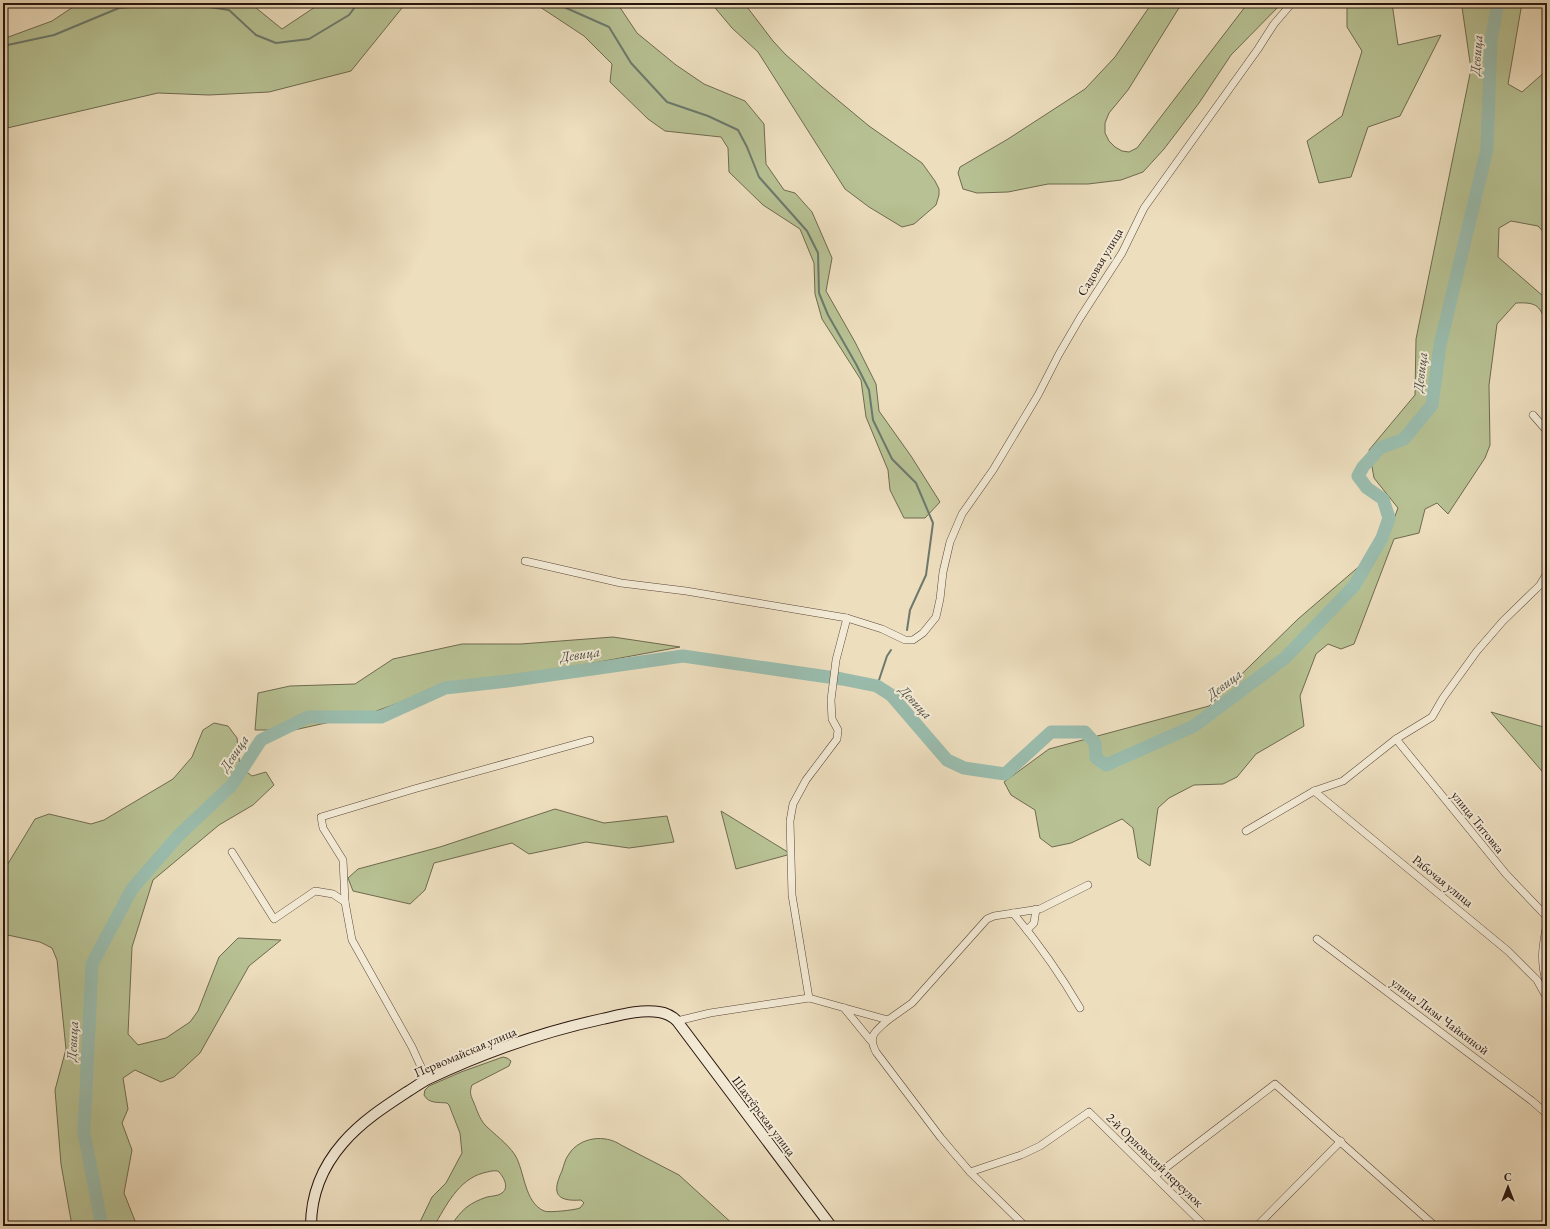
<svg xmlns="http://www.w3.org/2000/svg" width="1550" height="1229" font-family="'EB Garamond',serif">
<rect width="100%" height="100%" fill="#eddebe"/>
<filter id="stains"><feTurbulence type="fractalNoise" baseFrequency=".005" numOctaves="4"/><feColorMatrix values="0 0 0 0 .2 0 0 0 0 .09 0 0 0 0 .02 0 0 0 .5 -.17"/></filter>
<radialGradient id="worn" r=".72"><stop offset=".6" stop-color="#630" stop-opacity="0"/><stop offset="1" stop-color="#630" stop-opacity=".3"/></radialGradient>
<g fill="#b7c193" stroke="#6f6a50">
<path d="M79,3H250L282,29L321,3H406L351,71L269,92L209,95L158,93L3,129V39L52,21Z"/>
<path d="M534,3H617L637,33L676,65L704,84L745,101L764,124L766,164L784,190L795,193L812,212L832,258L826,291L855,342L876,384L879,411L911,456L940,502L925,518H904L890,490L888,470L866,417L861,380L822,319L815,294L814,263L800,229L763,205L729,172L728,148L721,137L665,131L648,119L610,82L612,64L584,36Z"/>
<path d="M711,3H744L773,41L785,54L822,87L869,126L922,163L935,181L939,189V195L936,205L914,224L902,227L869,207L845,189L758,52L732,28Z"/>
<path d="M1152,3H1182L1128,90L1109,113L1105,123V133L1109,141L1115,147L1122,151L1129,152L1137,148L1248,3H1282L1231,55L1199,103L1164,149L1143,172L1121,180L1088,184H1048L1008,192L977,193L963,189L958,173L960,167L1008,139L1085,89L1115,57Z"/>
<path d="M1347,3H1392L1398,45L1441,35L1400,116L1368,127L1351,177L1319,183L1307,141L1342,116L1362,51L1347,27Z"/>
<path d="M1464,3H1522L1508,84L1522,92L1547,70V236L1538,226L1511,221L1499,228L1498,257L1543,296L1547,305V326C1540,306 1538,302 1516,303L1497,324L1489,385L1490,445L1485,458L1448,514L1437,503L1425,509L1419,533L1394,539L1354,644L1341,649L1328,644L1316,654L1300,696L1304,726L1256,754L1237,777L1223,784L1194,785L1169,798L1158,808L1150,866L1138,858L1133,828L1122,819L1071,843L1052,847L1040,838L1035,810L1011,795L1004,782L1049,749L1209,706L1298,619L1384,545L1398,508L1374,478L1369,450L1415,395L1416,339L1471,69L1462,7Z"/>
<path d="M613,637L680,647L420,695L371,713L294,730H255L258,693L290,686L355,684L393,659L462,644H521Z"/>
<path d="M1491,712L1547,728V777Z"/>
<path d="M214,723L228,726L237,738L240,767L252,776L266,772L274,785L253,805L219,825L153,880L132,947L128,1034L138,1045L166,1038L190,1022L198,1011L219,957L238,938L281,940L249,966L200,1053L174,1077L161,1082L135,1070L123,1078L128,1109L122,1123L132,1150L124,1193L137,1226H72L61,1164L55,1090L66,1049L57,960L52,948L40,942L3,934V872L35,819L49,814L91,824L104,820L173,779L192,757L203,730Z"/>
<path d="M555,809L604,823L667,816L674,842L629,848L586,842L529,854L512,843L434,863L425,890L410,904L353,891L348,878L358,869L440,847Z"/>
<path d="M721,811L791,854L736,869Z"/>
<path d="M503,1057L507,1058L511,1061L509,1066L472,1085C469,1093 471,1096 474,1103C477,1110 479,1118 485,1125C495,1135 507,1143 515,1155C525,1172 524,1202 544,1211C549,1213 575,1210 580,1208L584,1203L581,1200C555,1202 552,1192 562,1171C564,1165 565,1159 569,1154C580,1137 605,1134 621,1145L679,1175L735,1226H451C461,1210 469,1203 487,1197C491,1196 499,1196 502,1193C510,1187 503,1176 498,1171C493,1170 488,1172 483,1173C458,1180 446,1206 434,1226H418L432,1197L446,1183L462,1153L460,1133L449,1105L447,1103C438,1102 429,1104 424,1095L425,1090L429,1086L461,1072Z"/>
</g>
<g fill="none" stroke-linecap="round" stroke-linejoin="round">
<g stroke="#6c796d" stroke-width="2">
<path d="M183,3L229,10L256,35L276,43L309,39L349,15L358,3"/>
<path d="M555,3L609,27L631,63L667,102L708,116L738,130L747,147L759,177L807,231L818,253L819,293L828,315L856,364L869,390L873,420L892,459L916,483L933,523L926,575L910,610L907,630"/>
<path d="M3,46L54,35L119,8L178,3"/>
<path d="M877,686L887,656L891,650"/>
</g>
<path stroke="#9abcad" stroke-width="13" d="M102,1226L84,1133L92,964L132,889L178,836L232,785L261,740L308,717H381L445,688L508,681L683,656L842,679L877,686L891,695L947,760L964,768L1005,774L1051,732H1085L1095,743L1096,758L1106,765L1194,726L1285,658L1354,586L1382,538L1389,518L1383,499L1367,488L1358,476L1363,467L1380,448L1404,439L1432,405L1440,345L1487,149L1491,40L1498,3"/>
<defs>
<g id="street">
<path d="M1533,415L1547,431"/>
<path d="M525,561L621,583L686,591L847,618L882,629L905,640H913L923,633L936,617L940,599L943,572L950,542L962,514L993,470L1038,395L1059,354L1080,318L1122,253L1144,208L1258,49L1274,24L1292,3"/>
<path d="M1396,739L1506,874L1547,917"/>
<path d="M1314,791L1508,951L1537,980L1547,998"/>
<path d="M1246,831L1314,791L1343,781L1396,739L1432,717L1443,698L1477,651L1503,621L1540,585L1547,573"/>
<path d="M232,852L274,919L315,891L333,894L345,902"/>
<path d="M1013,913C1040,945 1059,972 1080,1008"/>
<path d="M1547,923C1542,949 1540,960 1547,986"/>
<path d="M1027,930L1034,923L1036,909"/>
<path d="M1317,939L1532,1101L1547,1114"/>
<path d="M809,998L792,895L790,821L793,804L806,780L837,739L838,730L832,719L831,700L836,660L847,618"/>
<path d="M844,1008L871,1041"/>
<path d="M888,1020C876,1031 867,1035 876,1052L941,1138L970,1172L1025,1226"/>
<path d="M677,1021L710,1013L809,998L888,1020L912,1003L987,919L994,916L1040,909L1088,885"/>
<path d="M427,1080L412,1047L352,940L345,902L343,860L323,828L321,817L414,789L590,740"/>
<path d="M970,1172L1021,1155L1040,1146L1089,1112L1205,1226"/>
<path d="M1155,1176L1275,1084L1435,1226"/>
<path d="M1257,1226L1341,1141"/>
</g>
<path id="secondary" d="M311,1226C311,1195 323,1166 343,1143C361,1122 384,1107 407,1092C414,1088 420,1083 428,1079C483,1053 542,1032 602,1019C620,1015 641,1009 659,1012C666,1013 672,1016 677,1021L831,1226"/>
</defs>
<use href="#street" stroke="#584639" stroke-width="8"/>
<use href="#secondary" stroke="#27140d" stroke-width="12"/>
<use href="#street" stroke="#f3ead5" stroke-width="7"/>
<use href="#secondary" stroke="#f3ead5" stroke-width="10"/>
</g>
<g text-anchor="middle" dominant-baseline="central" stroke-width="4" stroke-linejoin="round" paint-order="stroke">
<g font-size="13" fill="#27140d" stroke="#f3ead5">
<text transform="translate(1100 262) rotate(-59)">Садовая улица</text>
<text transform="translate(1478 822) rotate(51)">улица Титовка</text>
<text transform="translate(1443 881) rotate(39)">Рабочая улица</text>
<text transform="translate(1440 1016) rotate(37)">улица Лизы Чайкиной</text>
<text transform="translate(465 1052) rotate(-23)">Первомайская улица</text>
<text transform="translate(764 1116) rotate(53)">Шахтёрская улица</text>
<text transform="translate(1155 1160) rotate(44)">2-й Орловский переулок</text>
</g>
<g font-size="14" font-style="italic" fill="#4f4f45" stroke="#f3ead5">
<text transform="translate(1476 55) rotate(-86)">Девица</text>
<text transform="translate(1420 372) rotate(-83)">Девица</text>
<text transform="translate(580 654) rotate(-8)">Девица</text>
<text transform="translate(1224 684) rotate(-37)">Девица</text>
<text transform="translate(916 702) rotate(47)">Девица</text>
<text transform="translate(234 753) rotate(-56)">Девица</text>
<text transform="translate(72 1041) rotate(-87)">Девица</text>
</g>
</g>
<rect width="1550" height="1229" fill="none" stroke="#eddebe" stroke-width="16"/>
<rect x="4" y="4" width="1542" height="1221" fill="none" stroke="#27140d" stroke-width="2"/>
<rect x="8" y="8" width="1534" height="1213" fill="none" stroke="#27140d"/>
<g transform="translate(1508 1187)" stroke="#f3ead5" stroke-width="3" paint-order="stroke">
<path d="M0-3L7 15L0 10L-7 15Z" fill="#27140d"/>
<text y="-6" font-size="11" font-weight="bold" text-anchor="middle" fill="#27140d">С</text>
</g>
<rect width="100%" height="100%" filter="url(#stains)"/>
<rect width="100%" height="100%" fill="url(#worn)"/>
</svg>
